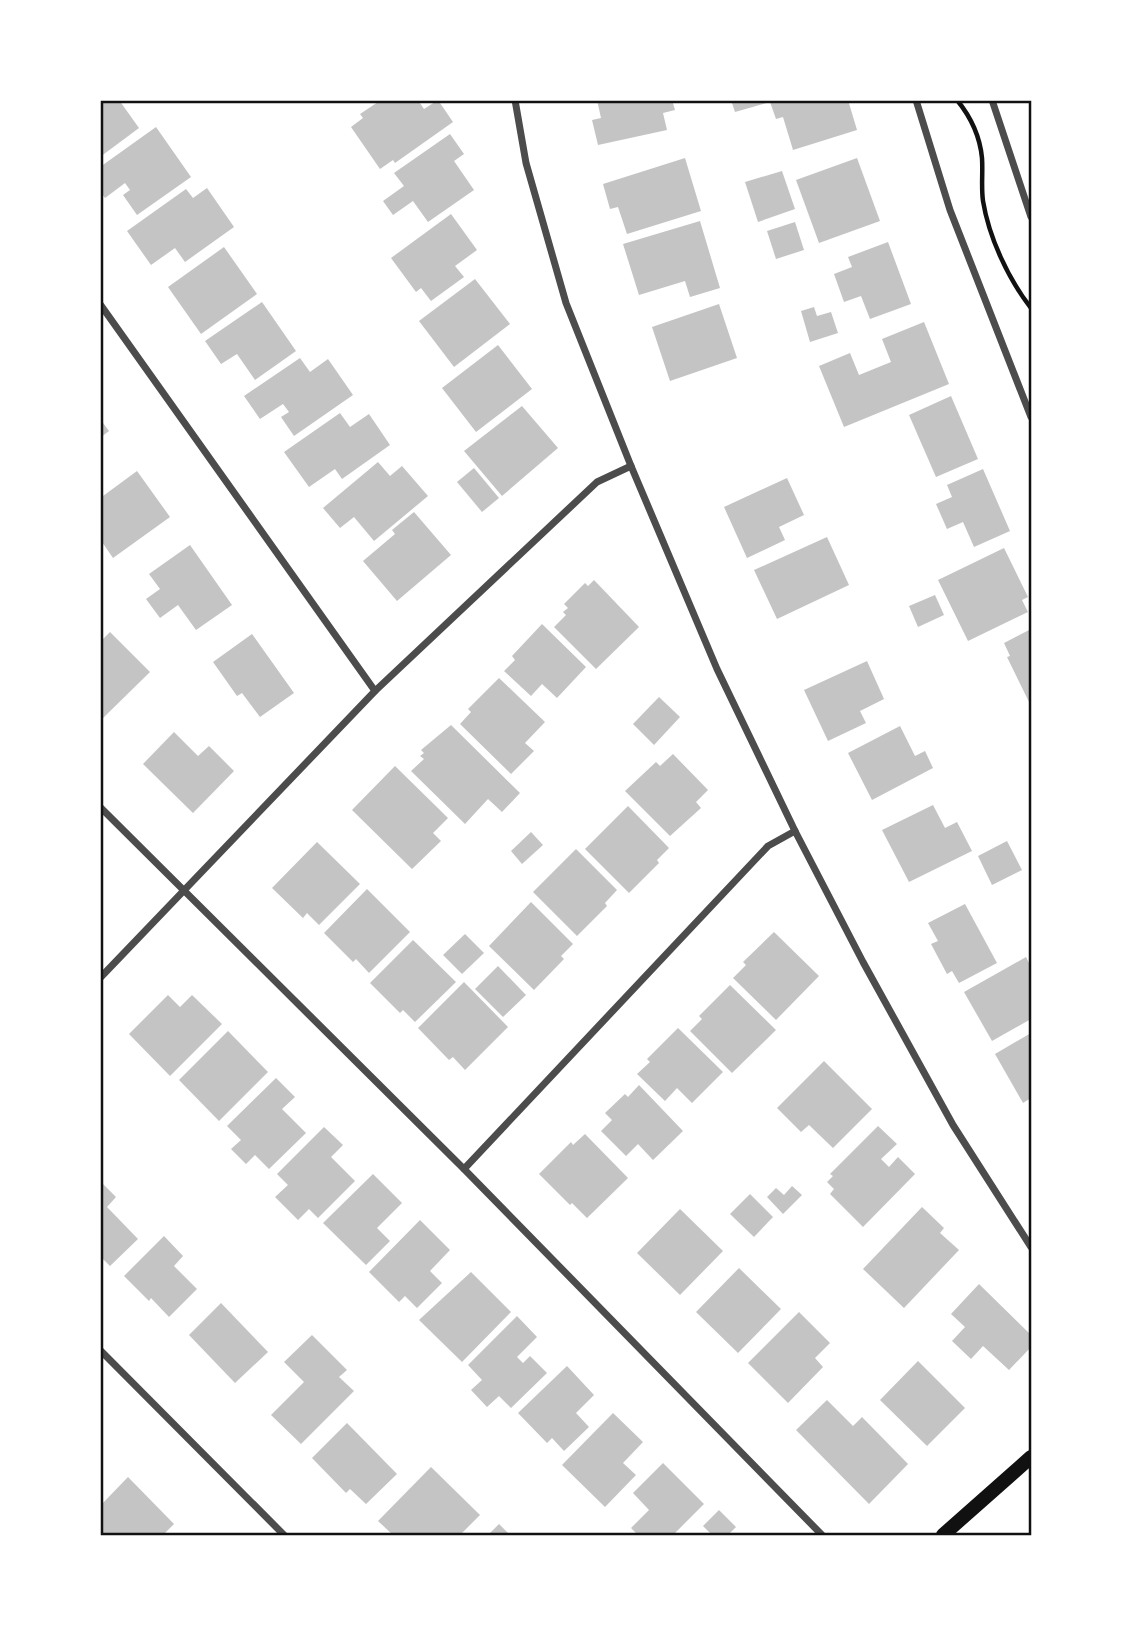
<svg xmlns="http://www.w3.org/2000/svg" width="1131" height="1635" font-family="'Source Sans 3',sans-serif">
<rect width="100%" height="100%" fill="#fff"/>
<g fill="#c4c4c4">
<path d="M104,100H119L139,128L100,157V103Z"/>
<path d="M381,100H418L424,109L438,100L453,122L395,163L393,160L380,169L351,127L363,118L360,114Z"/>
<path d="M597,100H672L675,110L663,113L667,130L598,145L592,120L601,118Z"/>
<path d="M731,100H848L857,130L793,150L783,117L776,119L770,102L735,112Z"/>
<path d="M156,127L191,177L137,215L123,195L130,190L125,183L105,198L100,191V167Z"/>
<path d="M450,134L464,154L454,161L474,190L428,222L413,201L393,215L383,201L404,186L394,173Z"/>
<path d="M685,158L701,211L627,234L618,207L610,209L603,184Z"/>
<path d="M857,158L880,221L819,243L796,180Z"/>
<path d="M782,171L795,209L758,222L745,182Z"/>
<path d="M207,188L234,227L185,262L175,248L151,265L127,231L186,189L193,198Z"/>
<path d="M451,214L477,250L455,266L464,277L431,301L421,288L416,292L391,258Z"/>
<path d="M700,221L720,288L690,297L685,281L639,295L623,244Z"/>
<path d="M795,222L804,250L776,259L767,231Z"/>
<path d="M888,242L911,304L870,319L861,296L844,302L834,274L852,267L848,257Z"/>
<path d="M224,247L257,294L201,334L168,287Z"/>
<path d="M475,279L510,324L454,367L419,321Z"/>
<path d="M262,302L296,351L255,380L237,354L221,364L205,341Z"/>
<path d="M719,304L737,358L670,381L652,327Z"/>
<path d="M814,307L817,316L831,312L838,333L810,342L801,311Z"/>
<path d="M924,322L949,384L844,427L819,366L850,353L859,375L891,362L882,339Z"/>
<path d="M498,345L532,389L476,432L442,388Z"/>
<path d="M300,358L310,372L328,359L353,395L294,436L281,417L289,412L283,404L260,419L244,396Z"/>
<path d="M951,396L978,459L936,477L909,415Z"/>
<path d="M522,406L558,448L502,496L464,451Z"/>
<path d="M340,413L350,427L369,414L390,445L342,479L335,469L309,487L284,452Z"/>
<path d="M100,419L109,431L100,438Z"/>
<path d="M378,462L390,476L402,466L428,496L374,541L354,517L340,528L323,508Z"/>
<path d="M474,468L499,498L482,512L457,482Z"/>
<path d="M983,469L1010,531L974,547L963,522L947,529L936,504L952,497L947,485Z"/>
<path d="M137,471L170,517L113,558L100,539V491L103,496Z"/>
<path d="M787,478L804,515L779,527L785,540L747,558L724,507Z"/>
<path d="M414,512L451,555L397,601L363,561L395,534L392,530Z"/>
<path d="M827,537L849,585L777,619L754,570Z"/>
<path d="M190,545L232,605L196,630L178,605L160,618L146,599L160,589L149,574Z"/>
<path d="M1004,548L1028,597L1022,600L1028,612L968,641L938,580Z"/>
<path d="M594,580L639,627L596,669L554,627L566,615L563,612L568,608L564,604L585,583L588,586Z"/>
<path d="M935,595L944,615L918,627L909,606Z"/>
<path d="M542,624L586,667L557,698L542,684L531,696L504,671L515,660L512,656Z"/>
<path d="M1031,629V706L1007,657L1010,656L1004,643Z"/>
<path d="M110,632L150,672L101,720L100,642Z"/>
<path d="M252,634L294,693L260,717L242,693L237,696L213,662Z"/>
<path d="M867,661L884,699L860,711L866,723L828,741L804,690Z"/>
<path d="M499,678L545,722L525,743L534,751L511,774L460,724L471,712L468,709Z"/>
<path d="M659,697L680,717L654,745L633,724Z"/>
<path d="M451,725L520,793L502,812L488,799L465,824L411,771L424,759L420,756L424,753L421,750Z"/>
<path d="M900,726L915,756L925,751L933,768L872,800L848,753Z"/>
<path d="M174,732L198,756L209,746L234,771L193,813L143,764Z"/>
<path d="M673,754L708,790L696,802L701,808L670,836L625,791L656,762L660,766Z"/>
<path d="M395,766L448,818L433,833L441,841L412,869L352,810Z"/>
<path d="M933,805L945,828L957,822L972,851L909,882L882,830Z"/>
<path d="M628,806L669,848L657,860L659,863L629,893L585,849Z"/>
<path d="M531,832L543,845L522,864L511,851Z"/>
<path d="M1007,841L1022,870L992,885L978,856Z"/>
<path d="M317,842L360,884L319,925L307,913L303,918L272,888Z"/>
<path d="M576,849L617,890L605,903L607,906L577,936L533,892Z"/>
<path d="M367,889L410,932L369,973L356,959L353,962L324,933Z"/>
<path d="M531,902L573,944L561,956L564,959L534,990L489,946Z"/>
<path d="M965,904L997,963L959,983L952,971L947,974L931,944L938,941L928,923Z"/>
<path d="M774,932L819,976L776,1020L733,978L746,965L743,962Z"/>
<path d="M465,934L484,953L462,974L443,955Z"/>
<path d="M413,940L456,982L415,1022L403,1010L400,1013L370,983Z"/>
<path d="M1026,957L1031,967V1019L992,1041L964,992Z"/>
<path d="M498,966L526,995L503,1017L475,989Z"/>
<path d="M464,982L508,1027L465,1070L453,1057L449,1060L418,1028Z"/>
<path d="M730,985L776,1030L732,1073L690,1031L702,1019L699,1016Z"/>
<path d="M168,995L180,1007L192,995L222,1024L170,1076L129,1034Z"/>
<path d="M678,1028L723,1072L692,1103L677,1088L665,1101L637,1074L650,1062L647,1059Z"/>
<path d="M228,1031L268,1072L219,1121L179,1080Z"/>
<path d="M1031,1033V1098L1023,1103L995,1054Z"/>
<path d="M824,1061L872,1109L833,1148L809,1125L801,1132L777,1108Z"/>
<path d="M276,1078L295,1097L282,1109L306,1133L269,1169L255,1155L246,1164L231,1149L241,1140L227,1126Z"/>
<path d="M639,1085L683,1131L653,1160L638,1144L626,1156L601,1131L612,1120L605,1113L625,1094L628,1097Z"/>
<path d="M878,1126L897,1144L881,1159L889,1167L898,1157L915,1174L863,1227L830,1194L834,1189L827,1182L833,1176L830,1174Z"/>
<path d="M324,1127L343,1145L331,1157L355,1181L318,1218L309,1209L298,1220L275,1197L288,1185L277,1174Z"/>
<path d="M585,1134L628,1178L587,1218L572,1203L570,1205L539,1174L571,1142L573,1145Z"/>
<path d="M373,1174L402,1203L377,1228L390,1241L366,1265L323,1223Z"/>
<path d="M100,1181L116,1197L107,1207L138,1239L110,1266L100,1256Z"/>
<path d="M792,1186L802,1195L783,1214L767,1197L776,1188L784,1195Z"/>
<path d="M750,1194L773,1217L754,1237L730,1214Z"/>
<path d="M922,1207L944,1228L940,1233L959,1250L904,1308L863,1269Z"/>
<path d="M680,1209L723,1251L680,1295L637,1253Z"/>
<path d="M420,1220L450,1250L430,1271L442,1283L417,1308L405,1296L399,1302L369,1272Z"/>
<path d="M164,1236L183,1256L174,1266L197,1289L169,1317L151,1298L149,1301L124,1276Z"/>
<path d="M739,1268L781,1309L738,1353L696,1312Z"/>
<path d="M471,1272L511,1312L462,1362L419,1320Z"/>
<path d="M979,1284L1031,1335V1347L1009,1370L983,1346L971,1359L952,1341L965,1327L951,1314Z"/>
<path d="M221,1303L268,1352L235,1383L189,1335Z"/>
<path d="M799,1312L830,1343L815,1358L823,1367L788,1403L748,1363Z"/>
<path d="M517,1316L537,1337L517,1357L523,1363L530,1356L547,1373L511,1408L499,1396L487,1407L471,1390L482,1380L468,1365Z"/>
<path d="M312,1335L347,1370L339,1377L354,1391L301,1444L271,1415L304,1382L284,1362Z"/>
<path d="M918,1361L965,1408L927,1446L880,1400Z"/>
<path d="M567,1366L594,1395L576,1413L589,1427L564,1451L552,1438L547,1443L518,1413Z"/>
<path d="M827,1400L853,1426L862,1417L908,1464L869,1504L796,1430Z"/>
<path d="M613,1413L643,1442L623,1463L636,1475L605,1507L562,1465Z"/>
<path d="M347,1423L397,1474L366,1504L350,1489L346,1493L312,1458Z"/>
<path d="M663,1463L704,1504L673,1535H638L631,1528L649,1510L633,1493Z"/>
<path d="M431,1467L480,1515L460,1535H393L378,1521Z"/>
<path d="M128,1477L174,1524L163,1535H103L100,1532V1506Z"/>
<path d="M719,1510L736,1527L728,1535H712L703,1526Z"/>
<path d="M499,1524L510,1535H488Z"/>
</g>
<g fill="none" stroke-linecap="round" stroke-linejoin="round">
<path stroke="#111" stroke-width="4.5" d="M957,100C970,116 980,137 982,158C983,173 981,187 983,201C989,238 1009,280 1031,308"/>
<g stroke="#4c4c4c" stroke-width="7">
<path d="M515,100L526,163L566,303L631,466L717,669L795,831L863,962L953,1125L1031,1247"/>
<path d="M916,100L950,210L1031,417"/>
<path d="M992,100L1031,217"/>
<path d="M100,304L375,691"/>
<path d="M100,807L464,1169L822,1535"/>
<path d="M100,978L375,691L597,482L631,466"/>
<path d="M464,1169L768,846L795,831"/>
<path d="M100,1350L284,1535"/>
</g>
<path stroke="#111" stroke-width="14" d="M943,1535L1031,1457"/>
</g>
<rect width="1131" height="1635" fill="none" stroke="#ffffff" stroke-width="203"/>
<rect x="102" y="102" width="928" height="1432" fill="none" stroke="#111" stroke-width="2.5"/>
</svg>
